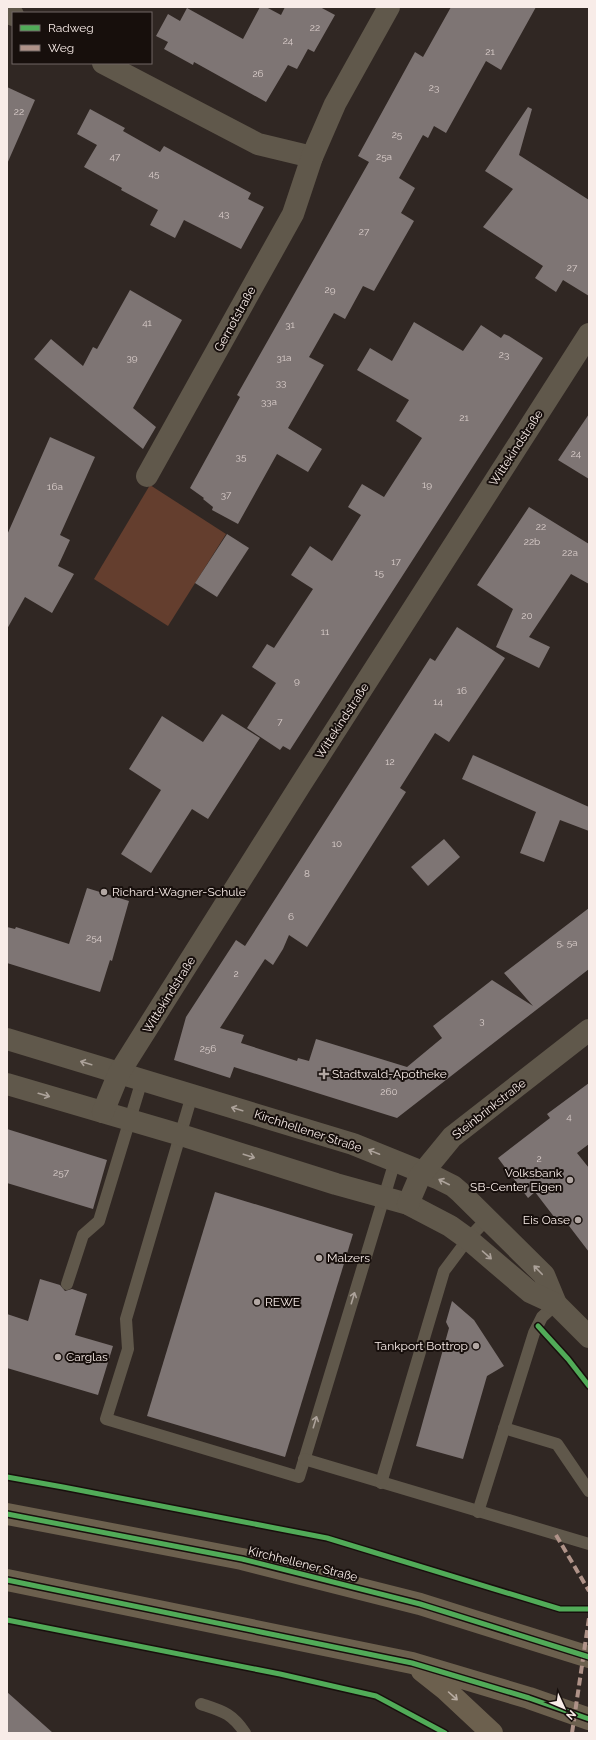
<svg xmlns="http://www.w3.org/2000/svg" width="596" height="1740" font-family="Raleway,sans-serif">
<rect width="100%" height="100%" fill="#302723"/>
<path fill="#643e2e" d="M150,485L226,534L168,626L94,579Z"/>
<g fill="#7e7574">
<path d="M260,7H266L281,15L285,7H320L335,15L314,52L308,49L297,69L288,65L266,102L194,62L193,65L164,49L168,42L156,36L168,14L180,21L187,8L243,39Z"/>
<path d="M451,7H536L501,70L486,61L446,133L434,126L428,138L423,135L399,178L415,188L401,213L414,221L374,291L363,286L345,319L334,313L309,357L324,365L288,428L322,449L308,472L277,454L238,524L212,510L213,507L203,499L204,498L190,488L240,397L237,395L369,162L358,156L415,52L423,57Z"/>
<path d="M7,87L35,100L7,164Z"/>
<path d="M528,107L532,109L519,155L589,200V296L563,280L556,292L535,278L543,266L483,227L513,189L485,171Z"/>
<path d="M90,109L125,128L123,131L160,152L164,146L251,193L248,199L264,207L241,249L184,220L175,238L150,225L158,210L121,190L122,188L84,167L97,145L77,134Z"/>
<path d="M130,290L182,320L133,408L156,427L143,449L34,359L51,339L83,366L93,347L97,349Z"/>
<path d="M414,322L463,351L481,325L501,338L504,334L509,336L543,358L290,750L283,746L280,750L247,728L276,683L252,667L267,644L274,648L313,589L291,575L310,546L332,561L361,515L348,507L362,484L384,497L422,438L396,421L409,400L357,370L370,348L392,361Z"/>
<path d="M589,414V479L558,460Z"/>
<path d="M50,437L95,457L60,535L70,540L58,566L74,574L52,613L25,597L7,629V535Z"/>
<path d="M529,507L589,544V584L571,574L529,637L550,647L539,668L496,647L513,609L477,585Z"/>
<path d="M227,534L249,548L217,597L195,583Z"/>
<path d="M457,627L505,658L449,742L435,733L400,788L406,792L307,947L289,935L283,949L273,965L265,959L220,1028L244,1035L241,1043L297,1061L298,1058L309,1061L316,1039L407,1067L442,1038L433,1026L492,980L533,1006L504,973L589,908V969L397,1118L234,1067L230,1078L174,1060L186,1017L236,940L245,946L430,658L435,661Z"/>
<path d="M222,714L260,738L208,819L192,809L151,873L121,854L161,790L129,769L162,716L203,742Z"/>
<path d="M473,755L589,807V831L560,820L544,862L520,853L536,812L462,779Z"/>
<path d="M444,839L460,857L428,886L411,867Z"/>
<path d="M87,888L129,901L112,961L110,960L100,992L7,963V927L15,929L16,927L69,944Z"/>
<path d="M589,1083V1144L577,1153L589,1168V1252L563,1218L558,1222L535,1192L528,1198L498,1158L550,1118L547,1114Z"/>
<path d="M7,1129L107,1160L93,1209L7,1183Z"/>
<path d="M215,1192L353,1234L285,1457L147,1416Z"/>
<path d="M40,1279L60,1285L65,1291L72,1289L87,1294L75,1335L113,1346L98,1395L7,1368V1314L28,1321Z"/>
<path d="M452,1301L474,1320L504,1366L487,1376L463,1459L416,1446L449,1328L446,1322Z"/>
<path d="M7,1692L53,1733H7Z"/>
</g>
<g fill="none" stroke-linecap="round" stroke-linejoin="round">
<g stroke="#60584b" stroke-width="12">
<path d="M192,1095L126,1319L128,1349L106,1419L299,1477L395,1161"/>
<path d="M67,1284L83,1235L99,1221L142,1080"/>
<path d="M504,1428L557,1444L589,1491"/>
<path d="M304,1459L589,1544"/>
<path d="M381,1483L444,1271L468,1239L488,1218"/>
<path d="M478,1512L534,1333L542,1317L556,1304"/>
<path d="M201,1704C222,1711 232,1713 245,1733"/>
</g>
<g stroke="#60584b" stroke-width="22">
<path d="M7,12L13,15"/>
<path d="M103,63L258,144L312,157"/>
<path d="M147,476L293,214L312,157L335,104L389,7"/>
<path d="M7,1039L353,1144L437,1178L453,1186L460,1192L544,1275L556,1304"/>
<path d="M7,1084L181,1135L336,1184L408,1204L450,1226L468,1239L530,1292L556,1304L589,1337"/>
<path d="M103,1112L119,1073L301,784L589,334"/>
<path d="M408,1204L420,1176L452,1137L589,1030"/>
</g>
<g stroke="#6c604e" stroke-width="22">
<path d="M7,1514L242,1559L420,1604L589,1657"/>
<path d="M7,1580L412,1663L529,1698L589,1719"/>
<path d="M422,1671L446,1690L492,1733"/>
</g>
<g stroke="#af9288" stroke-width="4" stroke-dasharray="8 4" stroke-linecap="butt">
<path d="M556,1535L589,1591"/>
<path d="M572,1733L589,1618"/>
</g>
<defs>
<g id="cycleway">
<path d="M538,1326L568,1359L589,1386"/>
<path d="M7,1477L63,1487L327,1538L560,1609H589"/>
<path d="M7,1514L242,1559L420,1604L589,1657"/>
<path d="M7,1580L412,1663L529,1698L589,1719"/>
<path d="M7,1620L280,1674L376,1696L445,1733"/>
</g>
</defs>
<use href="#cycleway" stroke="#170f0c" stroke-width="8"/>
<use href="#cycleway" stroke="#51ab58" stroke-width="5"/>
</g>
<defs><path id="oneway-shaft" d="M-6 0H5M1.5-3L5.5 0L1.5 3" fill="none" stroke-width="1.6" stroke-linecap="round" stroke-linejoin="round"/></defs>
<g stroke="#aca29a">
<use href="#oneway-shaft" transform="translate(86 1063) rotate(-163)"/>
<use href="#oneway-shaft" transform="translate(44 1095) rotate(16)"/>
<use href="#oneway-shaft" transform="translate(237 1109) rotate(-163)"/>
<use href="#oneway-shaft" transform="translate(374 1152) rotate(-158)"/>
<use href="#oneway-shaft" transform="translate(249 1156) rotate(18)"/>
<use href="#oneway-shaft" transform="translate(444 1182) rotate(-153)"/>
<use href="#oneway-shaft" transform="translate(487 1255) rotate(41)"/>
<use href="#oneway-shaft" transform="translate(538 1270) rotate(-134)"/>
<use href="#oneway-shaft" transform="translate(353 1298) rotate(-73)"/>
<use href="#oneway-shaft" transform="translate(315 1422) rotate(-73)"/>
</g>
<use stroke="#b9ada3" href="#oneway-shaft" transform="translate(453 1696) rotate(42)"/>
<g fill="#b2a7a3" stroke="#170f0c" stroke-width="1.5">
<circle cx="104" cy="892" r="4"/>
<path d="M322 1068h4v4h4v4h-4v4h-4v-4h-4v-4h4z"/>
<circle cx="570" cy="1180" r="4"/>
<circle cx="578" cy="1220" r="4"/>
<circle cx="319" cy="1258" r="4"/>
<circle cx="257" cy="1302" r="4"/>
<circle cx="476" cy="1346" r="4"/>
<circle cx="58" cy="1357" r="4"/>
</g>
<g text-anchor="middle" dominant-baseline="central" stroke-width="4" stroke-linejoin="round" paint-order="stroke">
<g font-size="10" fill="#dacecb">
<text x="315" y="27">22</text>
<text x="288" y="40">24</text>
<text x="490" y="51">21</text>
<text x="258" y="73">26</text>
<text x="434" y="87">23</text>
<text x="19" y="111">22</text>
<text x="397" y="134">25</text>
<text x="115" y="156">47</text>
<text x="384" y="156">25a</text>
<text x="154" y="173">45</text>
<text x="224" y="213">43</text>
<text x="364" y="231">27</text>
<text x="572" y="267">27</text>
<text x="330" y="289">29</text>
<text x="147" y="322">41</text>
<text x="290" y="324">31</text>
<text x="504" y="354">23</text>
<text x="132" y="357">39</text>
<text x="284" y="357">31a</text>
<text x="281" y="382">33</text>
<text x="269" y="401">33a</text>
<text x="464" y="417">21</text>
<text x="576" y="453">24</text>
<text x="241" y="456">35</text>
<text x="427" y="484">19</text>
<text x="55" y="486">16a</text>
<text x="226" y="494">37</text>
<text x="541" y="526">22</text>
<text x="532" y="541">22b</text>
<text x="570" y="552">22a</text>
<text x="396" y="561">17</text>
<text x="379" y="572">15</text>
<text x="527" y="615">20</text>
<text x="325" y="631">11</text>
<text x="297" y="680">9</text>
<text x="462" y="690">16</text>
<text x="438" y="701">14</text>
<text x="280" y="721">7</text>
<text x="390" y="761">12</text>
<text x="337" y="843">10</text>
<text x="307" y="873">8</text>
<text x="291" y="916">6</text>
<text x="94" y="937">254</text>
<text x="567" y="942">5, 5a</text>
<text x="236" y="973">2</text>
<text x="482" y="1020">3</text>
<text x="208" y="1048">256</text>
<text x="389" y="1091">260</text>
<text x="569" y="1116">4</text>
<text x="539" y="1158">2</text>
<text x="61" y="1172">257</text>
</g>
<g font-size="12" fill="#f8ece8" stroke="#170f0c">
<text transform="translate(235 319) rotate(-61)">Gernotstraße</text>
<text transform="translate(516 448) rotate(-57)">Wittekindstraße</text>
<text transform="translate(342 721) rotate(-57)">Wittekindstraße</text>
<text transform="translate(169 995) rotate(-58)">Wittekindstraße</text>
<text transform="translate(489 1109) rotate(-38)">Steinbrinkstraße</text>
<text transform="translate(308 1131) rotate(18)">Kirchhellener Straße</text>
<text transform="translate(303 1564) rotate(14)">Kirchhellener Straße</text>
</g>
<g font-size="12" fill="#f8ece8" stroke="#170f0c" text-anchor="start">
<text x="112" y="892">Richard-Wagner-Schule</text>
<text x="332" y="1074">Stadtwald-Apotheke</text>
<text x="562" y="1173" text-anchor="end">Volksbank<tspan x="562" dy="14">SB-Center Eigen</tspan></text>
<text x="570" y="1220" text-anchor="end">Eis Oase</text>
<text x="327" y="1258">Malzers</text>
<text x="265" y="1302">REWE</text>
<text x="468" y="1346" text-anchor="end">Tankport Bottrop</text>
<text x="66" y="1357">Carglas</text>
</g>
</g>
<rect width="596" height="1740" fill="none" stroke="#f8ece8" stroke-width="16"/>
<rect x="12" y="12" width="140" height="52" fill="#170f0c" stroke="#716764"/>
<rect x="20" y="25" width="20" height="6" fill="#51ab58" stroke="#716764"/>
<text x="48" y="32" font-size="12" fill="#f8ece8">Radweg</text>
<rect x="20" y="45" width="20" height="6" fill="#af9288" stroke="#716764"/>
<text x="48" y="52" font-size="12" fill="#f8ece8">Weg</text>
<g transform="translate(564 1708) rotate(134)" stroke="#170f0c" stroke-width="3" paint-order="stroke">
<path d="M0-3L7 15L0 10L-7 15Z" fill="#f8ece8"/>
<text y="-6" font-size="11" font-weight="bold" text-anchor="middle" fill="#f8ece8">N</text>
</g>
</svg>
